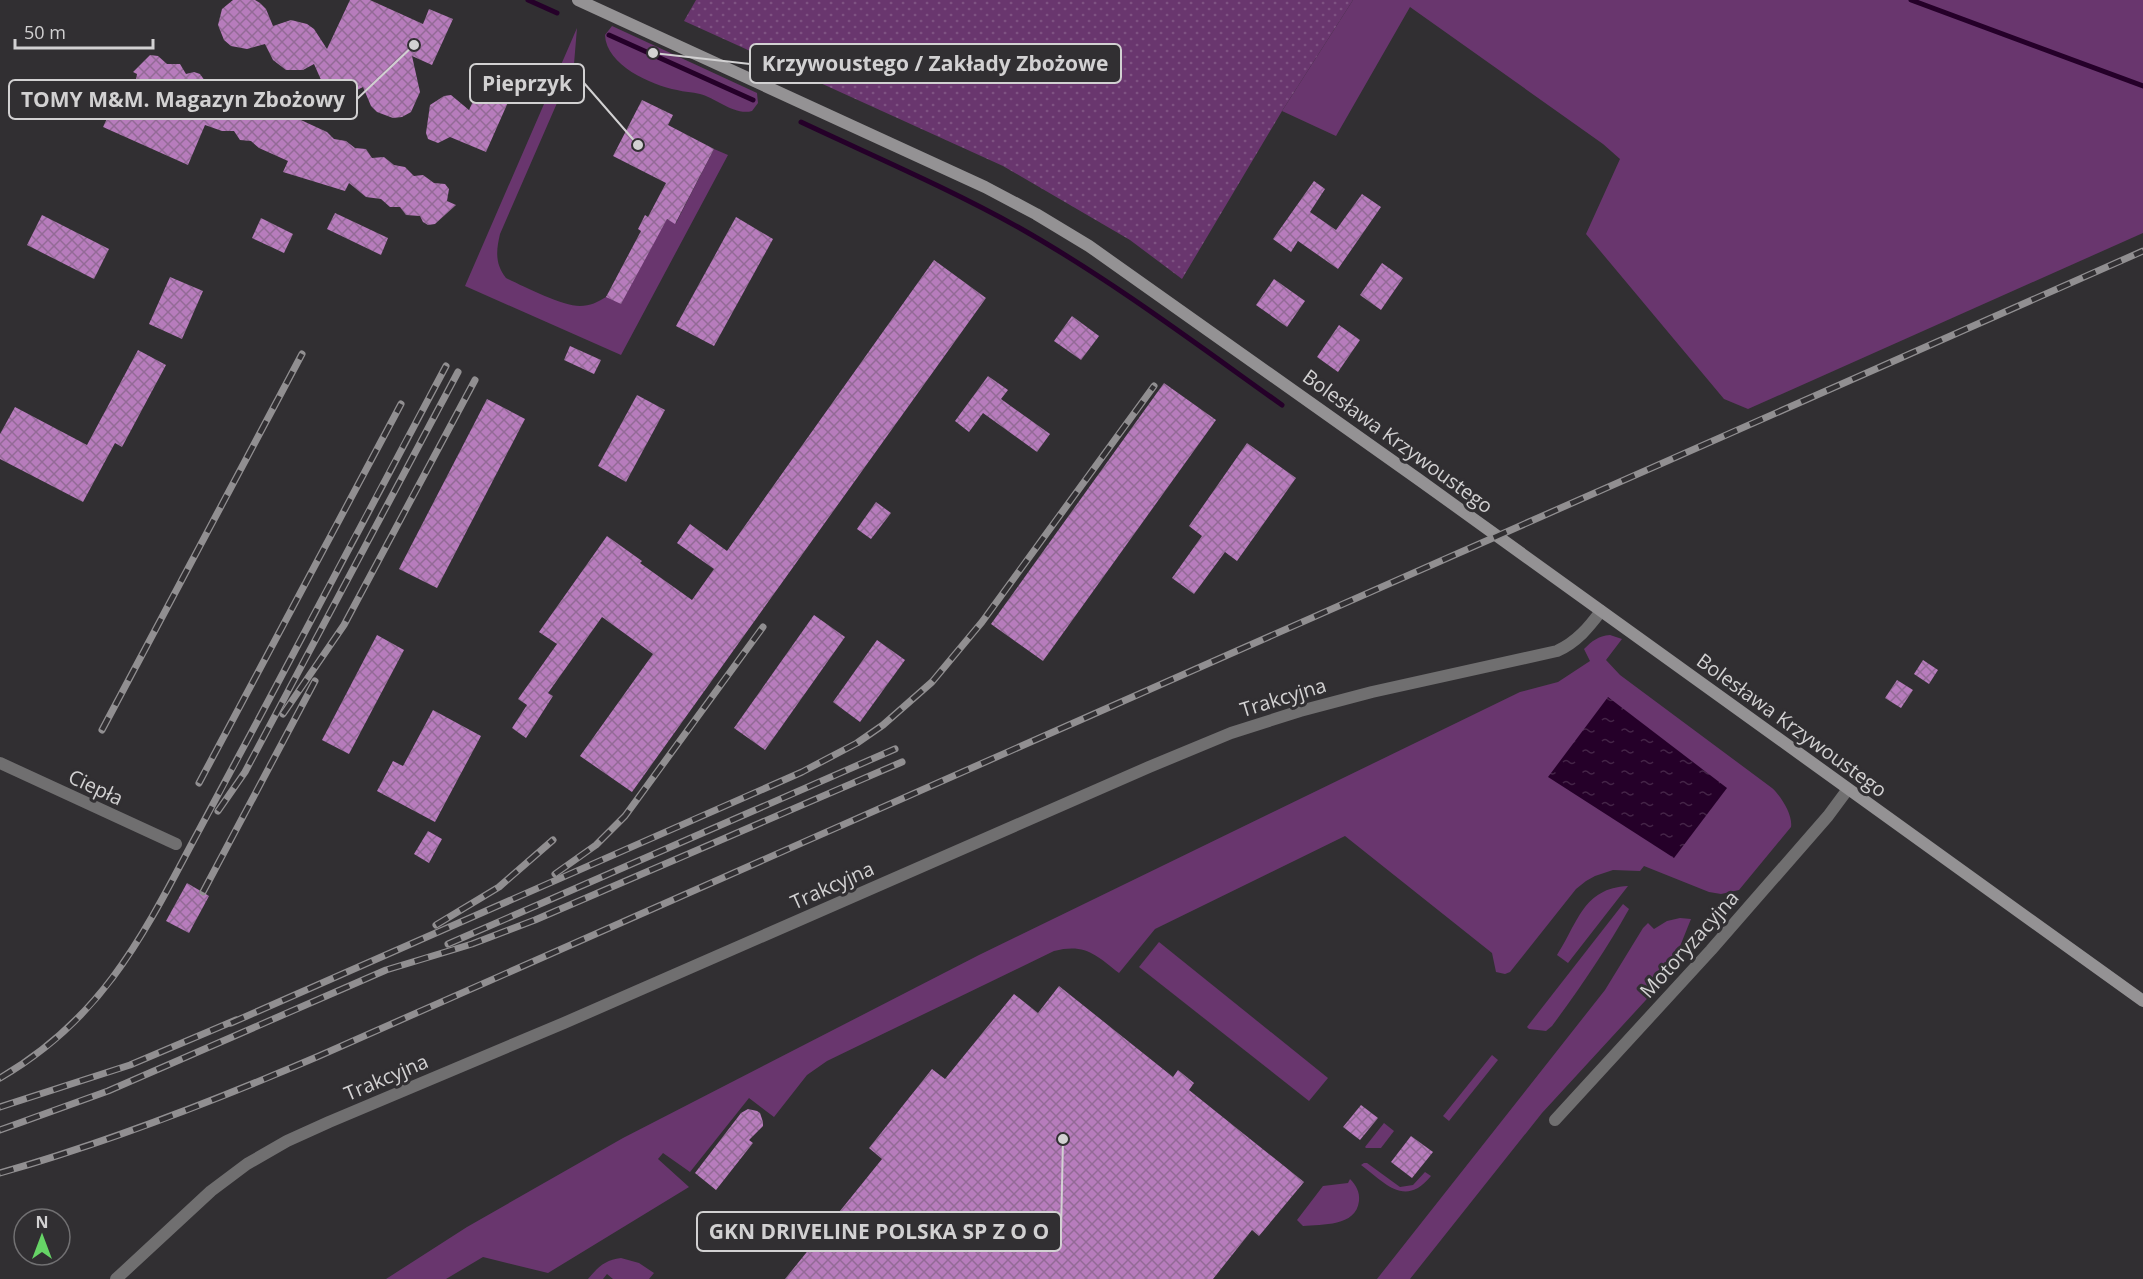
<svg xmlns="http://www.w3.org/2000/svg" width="2143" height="1279" font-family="'Open Sans',sans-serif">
<defs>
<pattern id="garden-dots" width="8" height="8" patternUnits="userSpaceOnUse" patternTransform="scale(1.5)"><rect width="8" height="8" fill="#69366e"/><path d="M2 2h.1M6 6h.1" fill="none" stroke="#7e5282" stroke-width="1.8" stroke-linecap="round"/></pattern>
<pattern id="water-ripples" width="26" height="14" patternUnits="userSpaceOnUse" patternTransform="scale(1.5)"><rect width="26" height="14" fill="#250029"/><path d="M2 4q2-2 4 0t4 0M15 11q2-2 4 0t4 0" fill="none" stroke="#442447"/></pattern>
<pattern id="building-cross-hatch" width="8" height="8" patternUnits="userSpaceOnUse" patternTransform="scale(1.5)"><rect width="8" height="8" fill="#b77cbc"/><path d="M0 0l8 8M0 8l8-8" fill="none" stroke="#936a96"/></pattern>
</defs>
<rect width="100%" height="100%" fill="#312f32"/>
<g fill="#69366e">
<path d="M1353,0H2143V233L1748,409L1724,399L1586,234L1620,159L1603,144L1410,7L1336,136L1282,111Z"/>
<path d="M612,26L757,93L758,103L752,111C735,116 716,98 700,94C692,92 684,92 677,90C651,85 606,65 605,35Z"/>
<path d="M577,28L574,64L500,234C496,251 495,264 506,278C523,286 562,306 580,306C590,306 598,302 606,297L666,219L676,223L714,149L728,155L621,355L465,286Z"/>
<path d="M1610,635L1622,639L1606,660L1620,675L1772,788C1781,796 1793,815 1791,827L1739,890L1721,894L1709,892L1644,866L1640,871L1613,870L1595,876L1586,881L1576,889L1510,972L1505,974L1496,972L1492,953L1345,836L1155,929L1119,973C1096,955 1085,943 1054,951L827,1061L807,1075L774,1117L749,1098L690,1172L663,1153L658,1159L689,1187L548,1273L483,1257L446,1279H386L467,1227L623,1138L979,955L1520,692L1558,682L1590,661L1584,649C1592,641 1598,636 1610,635Z"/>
<path d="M1628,886L1568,963L1557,955C1578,923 1583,888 1628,886Z"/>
<path d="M1623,904L1629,909C1606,950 1580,988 1552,1026L1546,1031L1529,1029L1527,1027Z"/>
<path d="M1680,918L1691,919L1668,976L1542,1113L1410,1279H1377L1605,990L1643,928L1648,923L1654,929L1667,921Z"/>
<path d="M1159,942L1328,1078L1309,1101L1139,967Z"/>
<path d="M1492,1055L1498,1060L1449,1121L1443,1116Z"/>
<path d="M1384,1123L1394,1131L1381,1148H1366L1365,1147Z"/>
<path d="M1364,1163H1367L1400,1187L1413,1185L1425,1172L1431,1176C1405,1208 1385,1183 1361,1165Z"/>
<path d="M1350,1179C1356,1185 1360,1192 1359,1201C1356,1227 1322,1224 1303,1226L1297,1220L1323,1186L1348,1183Z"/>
<path d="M621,1258L639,1263L654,1273L649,1279H613L607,1274L603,1279H588C598,1267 605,1260 621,1258Z"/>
</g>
<path fill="url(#garden-dots)" d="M696,0H1353L1282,111L1182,279L1130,240L1003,166L684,21Z"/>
<path fill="url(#water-ripples)" d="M1608,697L1727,788L1674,858L1548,777Z"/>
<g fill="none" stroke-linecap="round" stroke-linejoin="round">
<g stroke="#250029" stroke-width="5">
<path d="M528,0L557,13"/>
<path d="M1911,0L2143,86"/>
<path d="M609,35L753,100"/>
<path d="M801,122C873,156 948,188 1018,227C1110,279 1195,343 1282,405"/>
</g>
</g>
<g fill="url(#building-cross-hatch)">
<path d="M233,0H255L260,3L266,9L273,26L291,20L307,24L314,29L327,49L350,0H370L423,24L429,9L453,19L432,65L412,56L420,92L411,112L402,117L393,118L377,112L371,106L363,87L351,93L343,94L327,88L322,82L314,64L303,70H286L273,60L265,44L247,49L231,46L224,40L218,25L222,9Z"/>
<path d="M150,55L158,56L167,64H180L186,74L194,72L200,74L205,81L219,83L225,91L237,93L247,101L256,100L269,110H279L327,132L334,139L346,141L355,148L366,149L372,158L384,157L394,165L405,167L414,176L423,175L434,183L445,184L449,189L447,201L456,205L435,224L428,225L423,222L420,216L406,215L400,207H390L381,199L366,197L349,183L345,191L283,172L288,161L259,148L251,141L240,140L234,131H222L205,125L188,165L103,127L117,97L131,104L137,74L133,72Z"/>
<path d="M479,88L509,100L486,152L450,137L438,143L428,139L426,133L430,105L444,96L451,95L469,110Z"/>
<path d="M642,100L673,115L668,125L714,149L675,224L667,219L621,304L606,297L641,231L638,229L645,215L648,217L666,183L613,156Z"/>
<path d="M1314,181L1325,189L1310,212L1336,230L1362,194L1381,207L1338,269L1298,241L1291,252L1273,239Z"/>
<path d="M335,213L388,238L381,255L327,229Z"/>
<path d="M42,215L109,249L94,279L27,245Z"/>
<path d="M736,217L773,239L714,346L676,326Z"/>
<path d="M261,218L293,234L284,253L252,238Z"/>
<path d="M934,260L986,298L632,792L580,756L653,654L602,617L548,693L553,696L526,738L512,728L527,705L518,699L557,644L539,632L607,536L642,561L640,563L692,600L714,569L677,543L690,524L727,551Z"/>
<path d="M1382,263L1403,278L1381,310L1360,295Z"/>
<path d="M170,277L203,291L182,339L149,324Z"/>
<path d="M1274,279L1305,301L1287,327L1256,305Z"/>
<path d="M1072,316L1099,336L1081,360L1054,341Z"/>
<path d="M1339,325L1360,340L1338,372L1317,357Z"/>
<path d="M570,346L601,360L594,374L564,360Z"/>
<path d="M138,350L166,365L122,447L115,443L83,502L0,459V434L15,407L87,445Z"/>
<path d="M988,376L1008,390L1001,399L1050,434L1037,452L983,413L969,432L955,421Z"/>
<path d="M1164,383L1216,420L1043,661L991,624Z"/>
<path d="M637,395L665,410L626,482L598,466Z"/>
<path d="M487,399L525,419L437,588L399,569Z"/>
<path d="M1247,443L1296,478L1237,561L1225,552L1194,594L1172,578L1202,536L1189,526Z"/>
<path d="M876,502L891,513L871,539L857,529Z"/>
<path d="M814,615L845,637L765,750L734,728Z"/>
<path d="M377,635L404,650L349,754L322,740Z"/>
<path d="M877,640L905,660L860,722L833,702Z"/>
<path d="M1923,660L1938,670L1929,684L1914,674Z"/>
<path d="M1897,680L1913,690L1901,708L1885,698Z"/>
<path d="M433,710L481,736L435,822L377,791L393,761L403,766Z"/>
<path d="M428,831L442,839L429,863L414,854Z"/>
<path d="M187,883L209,896L189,933L166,921Z"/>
<path d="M1059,986L1173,1077L1178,1070L1194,1083L1189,1090L1304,1182L1259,1236L1252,1230L1213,1279H785L882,1159L869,1148L932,1069L945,1079L1014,994L1038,1013Z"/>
<path d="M1361,1105L1378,1118L1360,1140L1343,1127Z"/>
<path d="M748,1109L757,1111L760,1113L763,1122V1126L749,1140L753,1143L716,1190L695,1173L741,1113Z"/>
<path d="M1411,1136L1433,1152L1412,1178L1391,1162Z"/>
</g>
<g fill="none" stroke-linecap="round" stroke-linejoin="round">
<g stroke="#706f70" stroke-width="12">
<path d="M0,763L176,844"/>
<path d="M1555,1120L1711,950L1828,816L1848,789"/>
<path d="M116,1279L211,1191L247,1164L287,1141L329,1122L564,1023L1149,767L1231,733L1300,711L1372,692L1557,651C1577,642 1589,627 1601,611"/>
</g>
<path stroke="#949294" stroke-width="12" d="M578,0L985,187L1036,214L1089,246L1418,479L2143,1001"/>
<defs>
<g id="rail">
<path d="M283,714L344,625L475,380"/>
<path d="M102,730L302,354"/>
<path d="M199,783L401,404"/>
<path d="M218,811L245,772L458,372"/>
<path d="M555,874L596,845L625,816L763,627"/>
<path d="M203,892L315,681"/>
<path d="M436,925L499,887L553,840"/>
<path d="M448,944L895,749"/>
<path d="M231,1023L802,772L857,743L883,725L932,682L982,622L1154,386"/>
<path d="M0,1078C98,1021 139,944 190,847C215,801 240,754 265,707C325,594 385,480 446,366"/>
<path d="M0,1107L130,1065L236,1020"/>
<path d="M0,1130L108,1091L386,970L472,944L535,920L902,762"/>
<path d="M0,1173C109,1142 214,1101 319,1056L2143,251"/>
</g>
</defs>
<use href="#rail" stroke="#918f91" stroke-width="7"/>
<use href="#rail" stroke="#312f32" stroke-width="4.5" stroke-dasharray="14" stroke-linecap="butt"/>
</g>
<g text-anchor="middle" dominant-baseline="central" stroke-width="6" stroke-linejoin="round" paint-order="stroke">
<g font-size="20" fill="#d2d1d2" stroke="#312f32">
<text transform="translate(1398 441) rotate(36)">Bolesława Krzywoustego</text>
<text transform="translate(1283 697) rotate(-17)">Trakcyjna</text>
<text transform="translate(1792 725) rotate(36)">Bolesława Krzywoustego</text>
<text transform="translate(96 787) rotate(25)">Ciepła</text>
<text transform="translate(832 885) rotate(-24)">Trakcyjna</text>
<text transform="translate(1689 944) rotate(-48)">Motoryzacyjna</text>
<text transform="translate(386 1077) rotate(-23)">Trakcyjna</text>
</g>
</g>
<path fill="none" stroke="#d2d1d2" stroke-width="2" d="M653 53L750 64M638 145L584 83M414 45L357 99M1063 1139L1061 1232"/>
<g fill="#d2d1d2" stroke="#312f32" stroke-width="2">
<circle cx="653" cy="53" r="6"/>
<circle cx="638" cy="145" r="6"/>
<circle cx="414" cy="45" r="6"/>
<circle cx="1063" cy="1139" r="6"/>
</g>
<g fill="#312f32" stroke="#d2d1d2" stroke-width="2">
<rect x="750" y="44" width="371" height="39" rx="6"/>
<rect x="470" y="64" width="114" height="39" rx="6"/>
<rect x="9" y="80" width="348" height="39" rx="6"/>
<rect x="697" y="1212" width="364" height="39" rx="6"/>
</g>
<g font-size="21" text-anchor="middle" font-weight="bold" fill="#d2d1d2">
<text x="935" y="71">Krzywoustego / Zakłady Zbożowe</text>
<text x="527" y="91">Pieprzyk</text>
<text x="183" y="107">TOMY M&amp;M. Magazyn Zbożowy</text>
<text x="879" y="1239">GKN DRIVELINE POLSKA SP Z O O</text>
</g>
<g transform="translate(42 1237)"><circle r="28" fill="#312f32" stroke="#717072" stroke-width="1.5"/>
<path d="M0-4.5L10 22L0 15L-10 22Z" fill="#66d466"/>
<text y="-9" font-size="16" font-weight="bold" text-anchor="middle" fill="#d2d1d2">N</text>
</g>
<path d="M15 39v9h138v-9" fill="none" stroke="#d2d1d2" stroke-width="3"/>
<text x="24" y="39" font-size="18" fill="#d2d1d2" stroke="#312f32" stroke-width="4.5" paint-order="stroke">50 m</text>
</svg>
